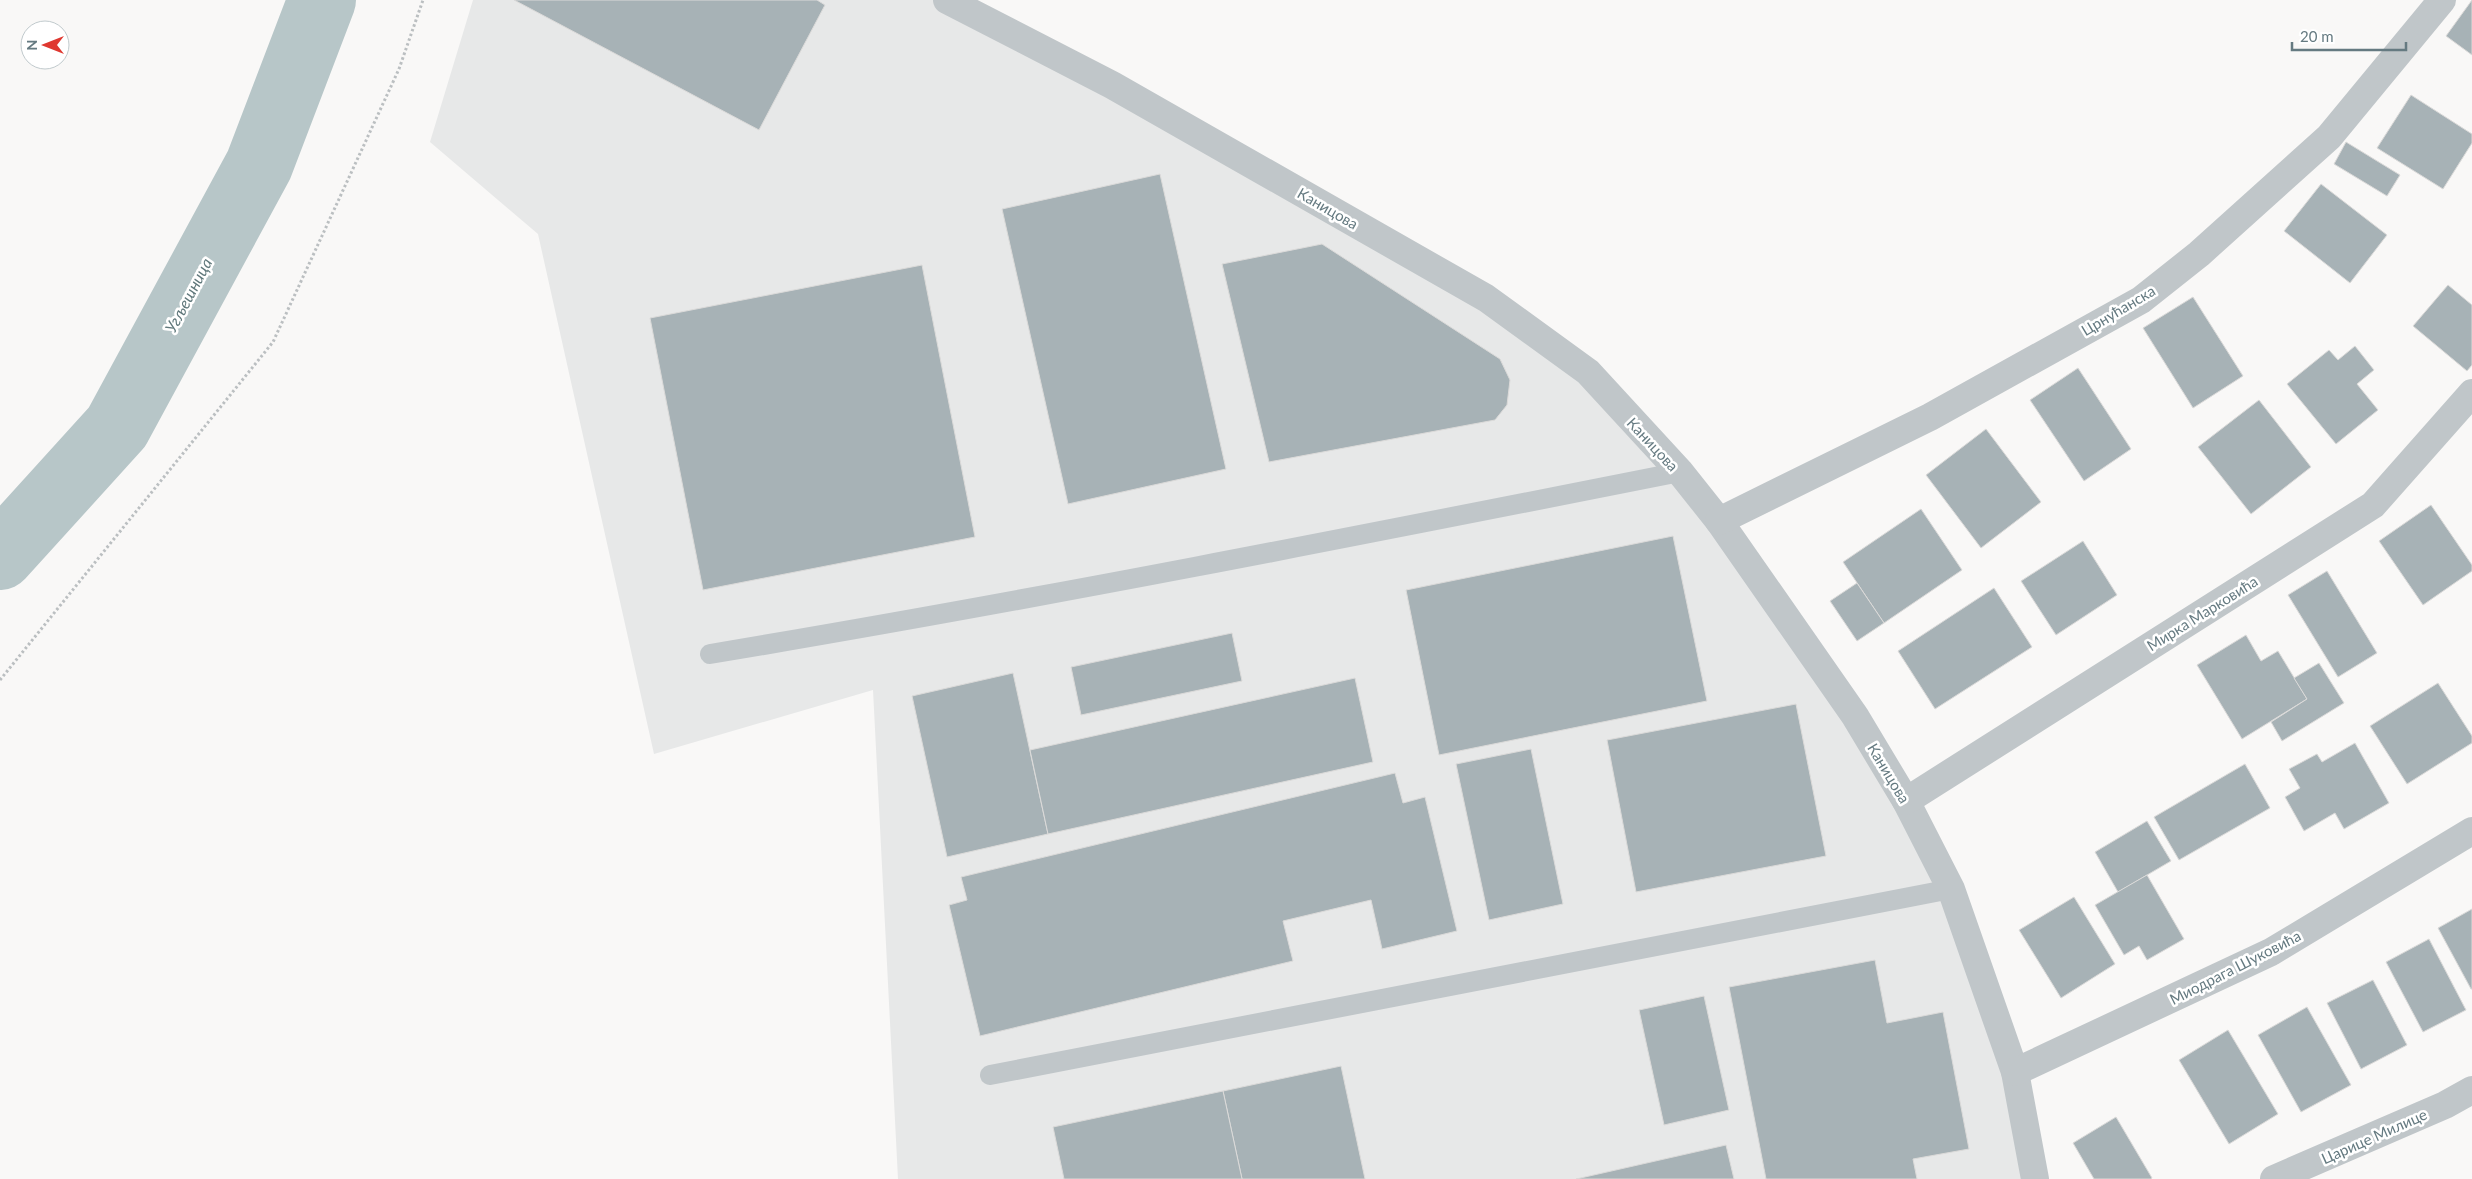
<svg xmlns="http://www.w3.org/2000/svg" width="2472" height="1179" font-family="Lato,sans-serif">
<rect width="100%" height="100%" fill="#f9f8f7"/>
<path fill="#e7e8e8" d="M473,0H947L1588,372L1719,521L1951,889L2035,1179H898L873,690L654,754L538,234L430,142Z"/>
<g fill="none" stroke-linecap="round" stroke-linejoin="round">
<path stroke="#b7c6c8" stroke-width="68" d="M0,556L117,427L259,165L322,0"/>
</g>
<g fill="#a7b2b6" stroke="#dbdad9">
<path d="M514,0H817L825,5L759,130Z"/>
<path d="M2472,0V55L2446,36Z"/>
<path d="M2411,95L2472,134V143L2443,189L2377,148Z"/>
<path d="M2346,142L2400,175L2387,196L2334,164Z"/>
<path d="M1160,174L1226,469L1068,504L1002,209Z"/>
<path d="M2321,184L2387,235L2350,283L2284,231Z"/>
<path d="M1322,244L1500,359L1510,380L1507,405L1495,420L1269,462L1222,264Z"/>
<path d="M922,265L975,537L703,590L650,318Z"/>
<path d="M2448,285L2472,305V365L2467,371L2413,326Z"/>
<path d="M2193,297L2243,376L2193,408L2143,328Z"/>
<path d="M2355,346L2374,370L2357,384L2378,410L2336,444L2287,384L2329,350L2338,360Z"/>
<path d="M2078,368L2131,449L2084,481L2030,400Z"/>
<path d="M2259,400L2311,467L2251,514L2198,447Z"/>
<path d="M1986,429L2041,502L1981,548L1926,475Z"/>
<path d="M2431,505L2472,565V571L2423,605L2379,541Z"/>
<path d="M1921,509L1962,570L1884,623L1843,562Z"/>
<path d="M1673,536L1707,701L1439,755L1406,590Z"/>
<path d="M2083,541L2117,595L2056,635L2021,581Z"/>
<path d="M2327,571L2377,653L2338,677L2288,595Z"/>
<path d="M1857,583L1884,623L1857,641L1830,601Z"/>
<path d="M1994,588L2032,647L1935,709L1898,651Z"/>
<path d="M1232,633L1242,681L1081,715L1071,667Z"/>
<path d="M2246,635L2261,661L2278,651L2307,699L2242,739L2197,665Z"/>
<path d="M2319,663L2344,703L2282,741L2271,722L2307,699L2294,678Z"/>
<path d="M1013,673L1048,834L947,857L912,696Z"/>
<path d="M1355,678L1373,762L1048,834L1030,750Z"/>
<path d="M2438,683L2472,736V743L2407,784L2370,726Z"/>
<path d="M1796,704L1826,856L1636,892L1607,740Z"/>
<path d="M2355,743L2389,803L2344,829L2335,813L2304,831L2285,797L2300,788L2289,769L2317,754L2322,762Z"/>
<path d="M1531,749L1563,904L1489,920L1456,764Z"/>
<path d="M2245,764L2270,808L2179,860L2154,817Z"/>
<path d="M1395,773L1403,803L1425,797L1457,931L1382,949L1371,900L1283,921L1293,961L980,1036L949,905L967,900L961,877Z"/>
<path d="M2147,821L2171,861L2118,892L2095,852Z"/>
<path d="M2147,875L2184,939L2147,960L2139,946L2124,955L2095,905Z"/>
<path d="M2074,897L2115,964L2061,998L2019,930Z"/>
<path d="M2472,909V989H2471L2438,928Z"/>
<path d="M2429,939L2466,1010L2423,1032L2386,962Z"/>
<path d="M1875,960L1887,1023L1943,1012L1969,1149L1913,1159L1917,1179H1766L1729,987Z"/>
<path d="M2373,980L2407,1045L2361,1069L2327,1003Z"/>
<path d="M1704,996L1729,1110L1664,1125L1639,1010Z"/>
<path d="M2307,1007L2351,1085L2301,1112L2258,1035Z"/>
<path d="M2228,1030L2278,1114L2229,1144L2179,1060Z"/>
<path d="M1341,1066L1365,1179H1242L1223,1091Z"/>
<path d="M1223,1091L1242,1179H1064L1053,1127Z"/>
<path d="M2116,1117L2152,1178L2151,1179H2094L2073,1143Z"/>
<path d="M1726,1145L1734,1179H1576Z"/>
</g>
<g fill="none" stroke-linecap="round" stroke-linejoin="round">
<path stroke="#bbbfc1" stroke-width="3" stroke-dasharray="2.5 2.5" stroke-linecap="butt" d="M0,680L273,342L399,69L423,0"/>
<g stroke="#c0c6c9" stroke-width="20">
<path d="M710,654C1034,600 1357,536 1680,472"/>
<path d="M990,1075L1951,889"/>
</g>
<g stroke="#c0c6c9" stroke-width="28">
<path d="M947,0L1112,85L1486,298L1588,372L1680,472L1719,521L1855,716L1906,801L1951,889L2015,1072L2035,1179"/>
<path d="M1719,521L1930,417L2141,300L2199,254L2329,137L2442,0"/>
<path d="M1906,801L2373,505L2472,393"/>
<path d="M2015,1072L2271,952L2472,831"/>
<path d="M2274,1179L2445,1105L2472,1090"/>
</g>
</g>
<g text-anchor="middle" dominant-baseline="central" stroke-width="5" stroke-linejoin="round" paint-order="stroke">
<g font-size="15" fill="#657a81" stroke="#fff">
<text transform="translate(1328 208) rotate(30)">Каницова</text>
<text transform="translate(2118 310) rotate(-31)">Црнућанска</text>
<text transform="translate(1653 444) rotate(47)">Каницова</text>
<text transform="translate(2202 613) rotate(-32)">Мирка Марковића</text>
<text transform="translate(1889 773) rotate(59)">Каницова</text>
<text transform="translate(2235 967) rotate(-27)">Миодрага Шуковића</text>
<text transform="translate(2374 1136) rotate(-24)">Царице Милице</text>
</g>
<g font-size="16" font-style="italic" fill="#60787b" stroke="#fff">
<text transform="translate(188 295) rotate(-62)">Угљешница</text>
</g>
</g>
<g transform="translate(45 45) rotate(270)"><circle r="24" fill="#ffffff" stroke="#c1cacd"/>
<path d="M0-4L9 19L0 12L-9 19Z" fill="#df3830"/>
<text y="-8" font-size="14" font-weight="bold" text-anchor="middle" fill="#657a81">N</text>
</g>
<path d="M2292 42v8h114v-8" fill="none" stroke="#657a81" stroke-width="2.5"/>
<text x="2300" y="42" font-size="15" fill="#657a81" stroke="#ffffff" stroke-width="4" paint-order="stroke">20 m</text>
</svg>
